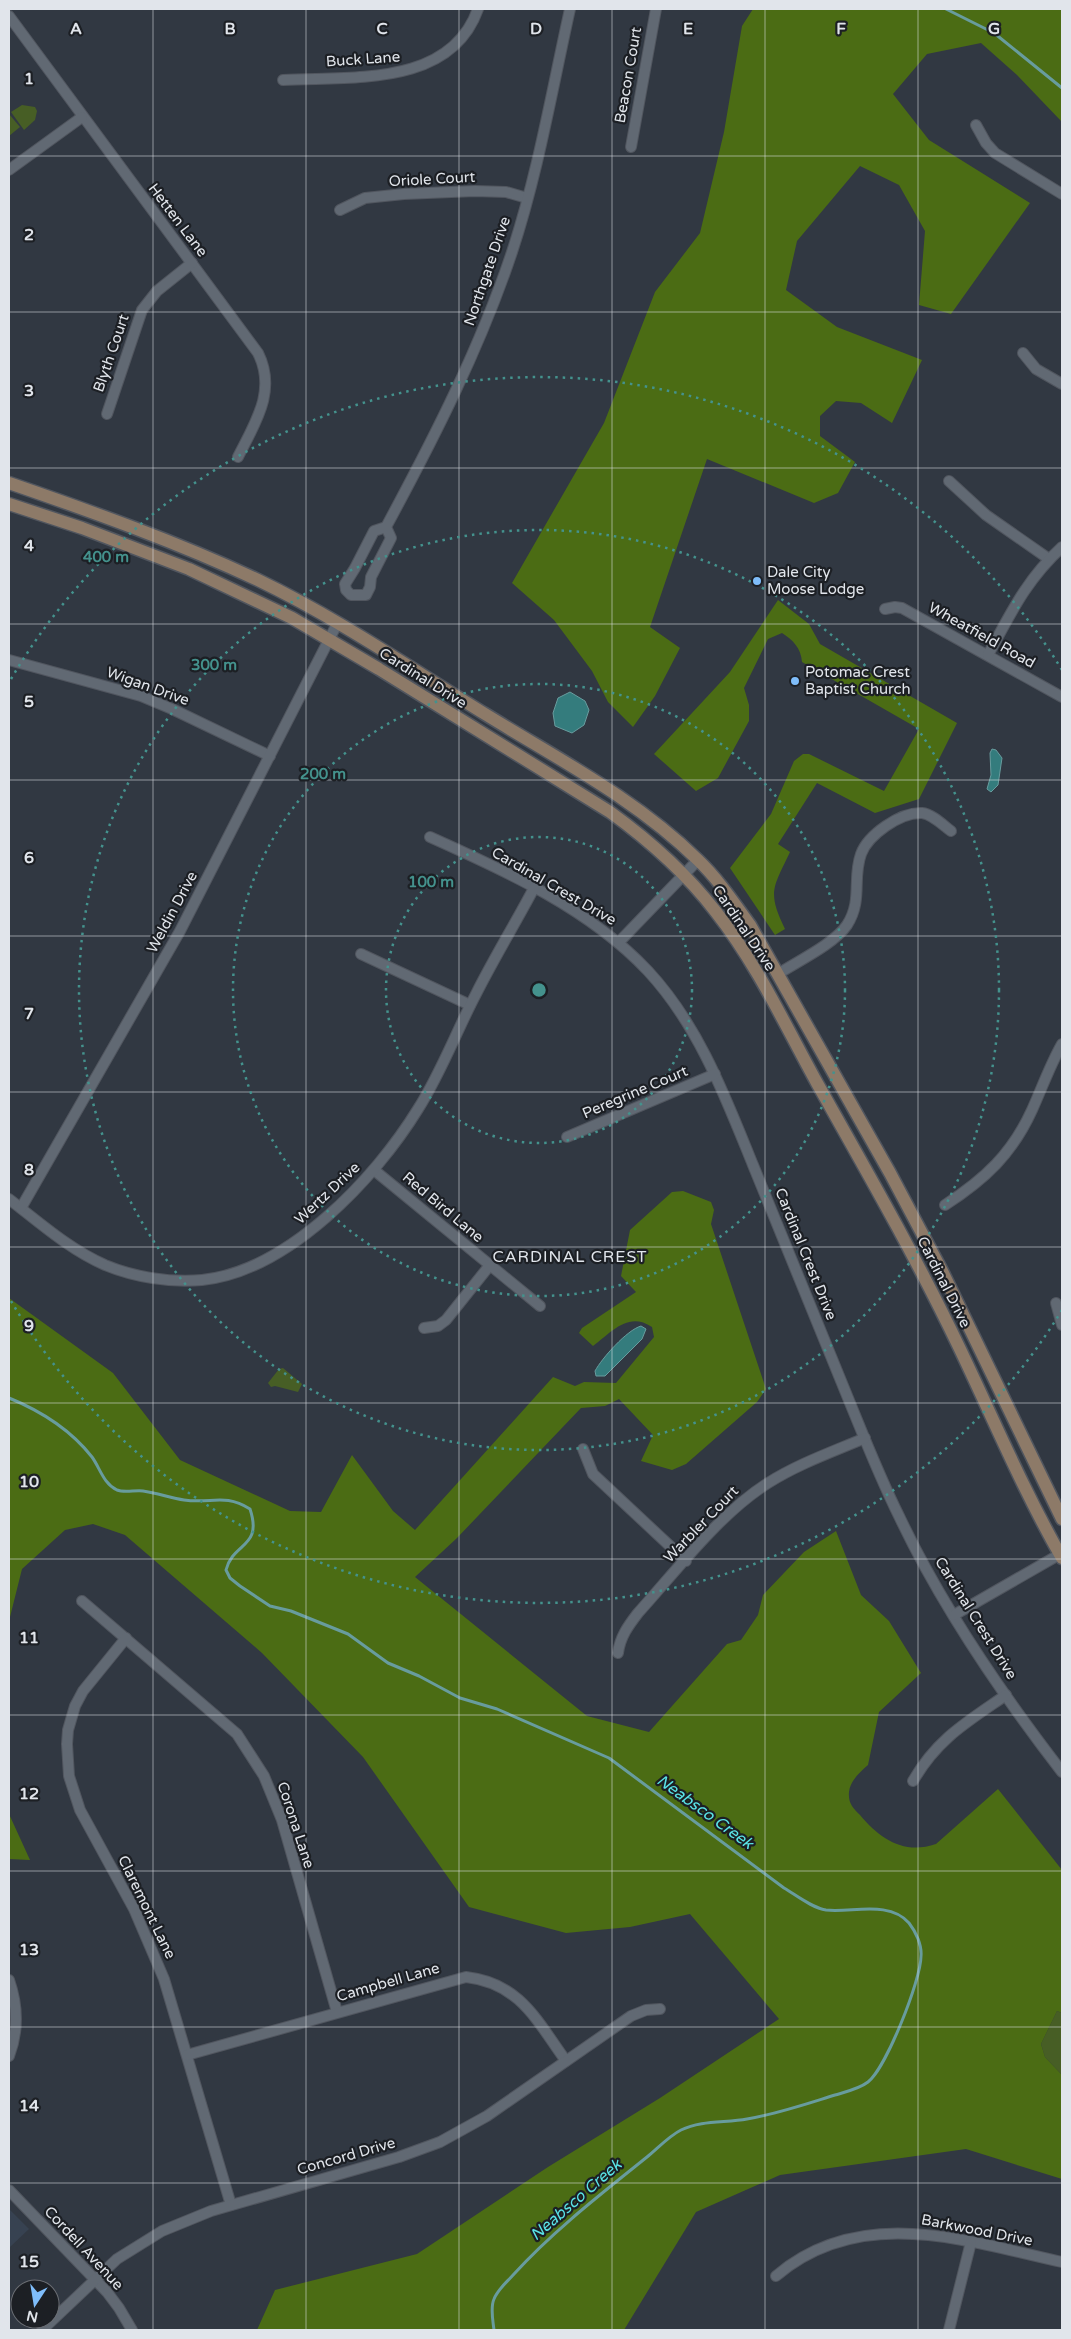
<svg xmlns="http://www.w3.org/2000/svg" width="1071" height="2339" font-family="'Varela Round',sans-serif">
<rect width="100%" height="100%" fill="#313842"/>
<path fill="#374251" d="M9,2209L29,2229L9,2248Z"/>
<g fill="#475e25">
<path d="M22,105L35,107L37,111L35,120L24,130L11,112Z"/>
<path d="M9,114L20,127L9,136Z"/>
<path d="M283,1368L302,1384L298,1392L275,1386L271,1387L268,1383L279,1369Z"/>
<path d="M1057,2011L1062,2013V2075L1045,2057L1041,2044Z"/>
</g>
<g fill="#4b6c14">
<path d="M753,9H1062V122L1017,75L981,43L927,54L893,94L929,140L1030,203L951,314L919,305L925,231L899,185L860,166L797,241L786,290L837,327L922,360L892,423L861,403L836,401L820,416V436L855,462L838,493L814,503L707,459L650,627L680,648L655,696L633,727L608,702L592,671L554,620L512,583L604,423L655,292L700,233L724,132L742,26Z"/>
<path d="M778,600L809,624L820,644L957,723L919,799L875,813L817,783L778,844L790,852C773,888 767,892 785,929L775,935L730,868L771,814L794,761L803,754H809L884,791L919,729L802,662C801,648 793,640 782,633L768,639L744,688L749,705V721L718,778L696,791L654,754L730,672Z"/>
<path d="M683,1191L711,1202L714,1210L711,1224L766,1389L757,1402L686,1464L672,1470L641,1461L653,1435L619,1399L605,1406L581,1408L457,1538L415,1577L587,1716L649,1732L727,1644L741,1640L758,1615L763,1595L804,1552L836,1531L861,1595L889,1621L921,1673L879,1712L868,1765C860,1772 850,1781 849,1792C848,1803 853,1808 860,1815C880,1839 904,1855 936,1844L998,1789L1062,1870V2013L1057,2011L1041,2044L1045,2057L1062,2075V2179L966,2149L780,2175L696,2212L624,2330H257L275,2290L417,2254L548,2167L660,2098L779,2019L690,1914L630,1927L566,1933L469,1907L363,1757L262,1653L125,1535L93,1524L65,1530L22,1569L9,1621V1298L113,1373L180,1460L290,1511L321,1512L352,1455L393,1511L415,1530L553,1377L575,1386L584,1382L616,1383L654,1337L652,1327C628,1311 612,1332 593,1346L579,1333L582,1328L636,1292L621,1276L630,1230L672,1192Z"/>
<path d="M9,1814L30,1860L9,1859Z"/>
</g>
<g fill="#347c7d" stroke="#689c9e">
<path d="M570,692L585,701L589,710L584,725L572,733L555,726L553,713L558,698Z"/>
<path d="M992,749L996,750L1002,758L998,785L991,792L987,789L991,775L990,753Z"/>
<path d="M641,1326L646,1329L642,1339L605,1376H596L595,1371C602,1358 627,1330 641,1326Z"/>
</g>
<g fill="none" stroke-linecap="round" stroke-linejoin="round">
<g stroke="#689c9e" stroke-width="3">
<path d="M946,9L994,33L1062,88"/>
<path d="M9,1398C41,1411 70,1429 92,1457C100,1468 103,1483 117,1490C124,1493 135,1490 143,1491C157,1493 171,1498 184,1500C212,1504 224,1493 250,1509C263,1548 233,1542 226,1570L230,1578L240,1586L270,1606L291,1611L348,1634L388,1663L419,1676L460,1698L497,1709L609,1758L784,1888C796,1895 812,1908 826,1910C852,1913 889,1900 909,1923C916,1932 922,1945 921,1956C921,1980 886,2068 868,2082C859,2089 845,2092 835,2095C806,2104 777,2114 747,2119C726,2123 701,2120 681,2130C669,2136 657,2149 647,2157C601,2194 553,2231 514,2274C507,2282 498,2289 494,2299C490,2308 493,2321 494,2330"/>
</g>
<defs>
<g id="minor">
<path d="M9,16L258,353C277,391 255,423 238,457"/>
<path d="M283,80C350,76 450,88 478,9"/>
<path d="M976,125L986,143L995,153L1062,194"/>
<path d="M631,147L656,9"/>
<path d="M9,170L82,117"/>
<path d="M340,210L365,198L404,194L475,191L506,192L527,198"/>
<path d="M1023,353L1036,369L1062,384"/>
<path d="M107,414L142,310L157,291L192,263"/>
<path d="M949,481L986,515L1049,559"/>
<path d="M386,527L391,538L371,577L370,587L366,595H351L346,590L345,584L355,568L374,531L386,527C434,438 480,348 512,252C538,173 552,90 570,9"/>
<path d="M885,609L895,607L902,608L1062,697"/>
<path d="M988,655C1011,613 1026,580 1062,547"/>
<path d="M9,660L141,696L172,709L270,756"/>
<path d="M430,837C506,871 590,909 648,971C699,1026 725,1096 753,1165C785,1242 816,1320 848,1398C864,1437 880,1478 899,1516C942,1607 1001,1693 1062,1772"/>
<path d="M619,942L698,860"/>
<path d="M361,954L470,1005"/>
<path d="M778,974C798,961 834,944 847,925C863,900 852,879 861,854C868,835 900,812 922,813C932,814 943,825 951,831"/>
<path d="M567,1137L715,1074"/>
<path d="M374,1170L540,1306"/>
<path d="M9,1199C40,1223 69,1249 105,1265C134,1277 170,1283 202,1280C288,1271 375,1179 418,1109C441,1073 456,1032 476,994C494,958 515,924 534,888"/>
<path d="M945,1205C985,1179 1012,1154 1032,1110C1042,1088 1050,1065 1062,1044"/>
<path d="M21,1208L180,931L337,624"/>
<path d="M1056,1303L1062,1325"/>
<path d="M424,1328L438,1326L446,1320L490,1265"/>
<path d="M583,1449L593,1474L686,1561"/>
<path d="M82,1601L237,1734L264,1776L282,1820L337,2012"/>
<path d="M954,1615L1062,1553"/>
<path d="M126,1638L83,1691L75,1706L68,1730L67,1744L69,1776L80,1810L134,1909L164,1979L231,2205"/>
<path d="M618,1653C620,1637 628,1626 638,1613C677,1570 719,1514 768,1483C798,1464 832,1452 865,1438"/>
<path d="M913,1781C937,1739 967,1722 1006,1695"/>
<path d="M9,1980C18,2006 19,2030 9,2056"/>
<path d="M187,2055L466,1977C520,1983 537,2021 566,2061"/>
<path d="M9,2190L107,2292L119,2308L132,2330"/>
<path d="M776,2276C861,2204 966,2241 1062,2262"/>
<path d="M42,2330L117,2259L162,2231L211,2211L399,2157L440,2142L487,2116L631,2016L646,2010L660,2009"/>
<path d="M949,2330L971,2242"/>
</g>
<g id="secondary">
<path d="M9,483C93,512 177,542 258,580C337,618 410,668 485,714C558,759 636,799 698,860C718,879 734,903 750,925L890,1173L942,1271L1062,1519"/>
<path d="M9,504L82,528L189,569L292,618L379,669L610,812C650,841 686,873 716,912C757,964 785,1025 817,1083C866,1170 916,1257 959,1347C993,1418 1023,1490 1062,1558"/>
</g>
</defs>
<use href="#minor" stroke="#51565f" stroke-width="12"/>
<use href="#secondary" stroke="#51565f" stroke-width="15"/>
<use href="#minor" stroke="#616973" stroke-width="10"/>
<use href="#secondary" stroke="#8d7a68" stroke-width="12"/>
</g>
<path fill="none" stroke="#e1e5eb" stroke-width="1" stroke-opacity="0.55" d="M153,9V2330M306,9V2330M459,9V2330M612,9V2330M765,9V2330M918,9V2330M9,156H1062M9,312H1062M9,468H1062M9,624H1062M9,780H1062M9,936H1062M9,1092H1062M9,1247H1062M9,1403H1062M9,1559H1062M9,1715H1062M9,1871H1062M9,2027H1062M9,2183H1062"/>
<g fill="none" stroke="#44928d" stroke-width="2.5" stroke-dasharray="2.5 5">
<circle cx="539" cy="990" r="153"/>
<circle cx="539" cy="990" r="306"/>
<circle cx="539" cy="990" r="460"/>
<path d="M1062 1310A613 613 0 0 1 11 1301M11 679A613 613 0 0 1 1062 670"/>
</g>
<g fill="#7fbdfa" stroke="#1c1f24" stroke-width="2">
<circle cx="757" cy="581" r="5"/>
<circle cx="795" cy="681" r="5"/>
</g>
<g text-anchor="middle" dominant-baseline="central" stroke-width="4.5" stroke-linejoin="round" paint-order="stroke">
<g font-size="15" fill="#e1e5eb" stroke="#1c1f24">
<text transform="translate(363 59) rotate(-4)">Buck Lane</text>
<text transform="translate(628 75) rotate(-80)">Beacon Court</text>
<text transform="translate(432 179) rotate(-3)">Oriole Court</text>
<text transform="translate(178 220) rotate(53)">Hetten Lane</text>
<text transform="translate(487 271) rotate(-71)">Northgate Drive</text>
<text transform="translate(111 353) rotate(-71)">Blyth Court</text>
<text transform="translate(982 635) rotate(29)">Wheatfield Road</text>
<text transform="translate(423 678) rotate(32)">Cardinal Drive</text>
<text transform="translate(148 686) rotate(20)">Wigan Drive</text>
<text transform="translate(554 886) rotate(30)">Cardinal Crest Drive</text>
<text transform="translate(172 912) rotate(-62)">Weldin Drive</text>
<text transform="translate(744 928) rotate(56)">Cardinal Drive</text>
<text transform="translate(635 1092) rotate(-23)">Peregrine Court</text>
<text transform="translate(327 1193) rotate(-43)">Wertz Drive</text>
<text transform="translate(443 1207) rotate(40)">Red Bird Lane</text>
<text transform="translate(806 1254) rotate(68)">Cardinal Crest Drive</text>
<text transform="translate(944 1282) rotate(63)">Cardinal Drive</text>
<text transform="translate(701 1524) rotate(-46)">Warbler Court</text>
<text transform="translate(976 1618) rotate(58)">Cardinal Crest Drive</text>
<text transform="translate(296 1825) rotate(72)">Corona Lane</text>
<text transform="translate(147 1907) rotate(64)">Claremont Lane</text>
<text transform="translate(388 1982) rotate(-16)">Campbell Lane</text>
<text transform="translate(346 2156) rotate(-16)">Concord Drive</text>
<text transform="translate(977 2230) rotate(11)">Barkwood Drive</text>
<text transform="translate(84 2248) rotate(47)">Cordell Avenue</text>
</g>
<g font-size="15" fill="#e1e5eb" stroke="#1c1f24" text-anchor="start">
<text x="767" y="572">Dale City<tspan x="767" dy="17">Moose Lodge</tspan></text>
<text x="805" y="672">Potomac Crest<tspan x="805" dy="17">Baptist Church</tspan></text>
</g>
<g font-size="16" letter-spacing="1" fill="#e1e5eb" stroke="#1c1f24">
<text x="570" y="1257">CARDINAL CREST</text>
</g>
<g font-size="16" font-style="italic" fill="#5ae4e7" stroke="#1c1f24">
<text transform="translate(705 1812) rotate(36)">Neabsco Creek</text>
<text transform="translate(576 2200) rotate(-41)">Neabsco Creek</text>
</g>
</g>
<g font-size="16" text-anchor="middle" font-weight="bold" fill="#e1e5eb" stroke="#1c1f24" stroke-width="4.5" stroke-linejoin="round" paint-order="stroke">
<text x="76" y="34">A</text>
<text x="230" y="34">B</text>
<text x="382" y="34">C</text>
<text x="536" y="34">D</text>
<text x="688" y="34">E</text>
<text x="841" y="34">F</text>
<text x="994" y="34">G</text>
<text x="29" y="84">1</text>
<text x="29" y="240">2</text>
<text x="29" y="396">3</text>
<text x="29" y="551">4</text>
<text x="29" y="707">5</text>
<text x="29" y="863">6</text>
<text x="29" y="1019">7</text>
<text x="29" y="1175">8</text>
<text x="29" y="1331">9</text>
<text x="29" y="1487">10</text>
<text x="29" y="1643">11</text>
<text x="29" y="1799">12</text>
<text x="29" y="1955">13</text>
<text x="29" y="2111">14</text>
<text x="29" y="2267">15</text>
</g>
<circle cx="539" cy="990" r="8" fill="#44928d" stroke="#1c1f24" stroke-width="2.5"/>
<g font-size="15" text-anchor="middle" font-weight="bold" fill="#44928d" stroke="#1c1f24" stroke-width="4.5" stroke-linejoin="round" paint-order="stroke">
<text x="106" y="562">400 m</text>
<text x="214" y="670">300 m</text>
<text x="323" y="779">200 m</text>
<text x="431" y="887">100 m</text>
</g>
<rect width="1071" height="2339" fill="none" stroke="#e1e5eb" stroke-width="20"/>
<g transform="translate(35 2304) rotate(192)"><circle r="24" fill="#1c1f24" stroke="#6b6e74"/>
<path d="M0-4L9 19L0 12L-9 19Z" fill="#7fbdfa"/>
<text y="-8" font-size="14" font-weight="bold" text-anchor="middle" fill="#e1e5eb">N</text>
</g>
</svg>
